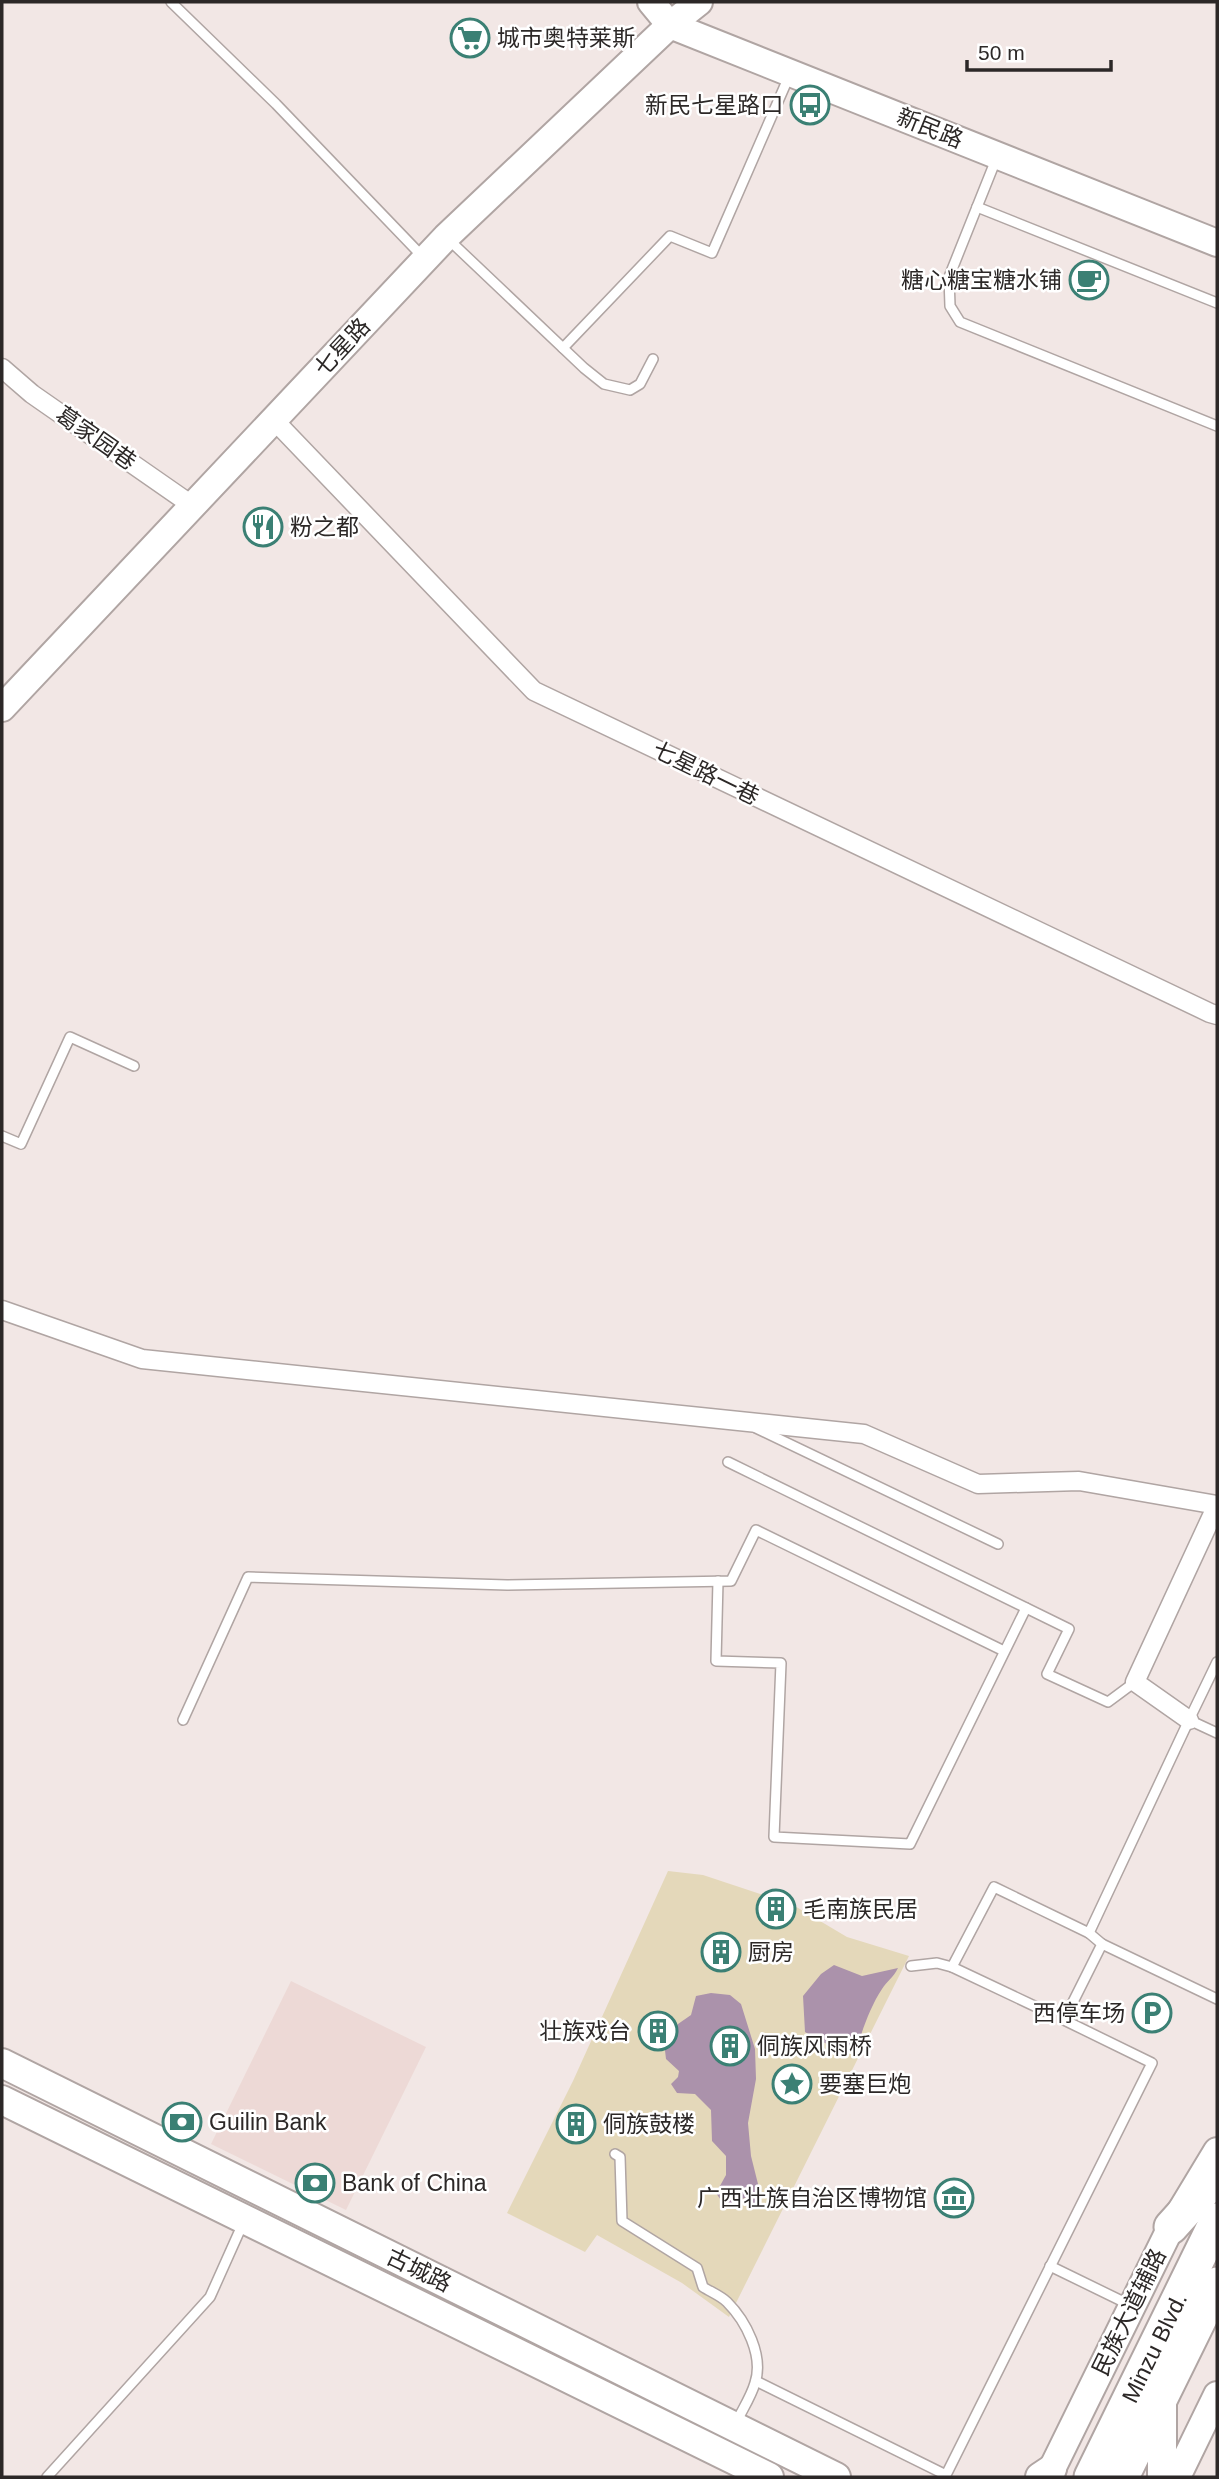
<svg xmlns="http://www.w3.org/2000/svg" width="1219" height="2479" font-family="Helvetica,'Noto Sans SC',sans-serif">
<rect width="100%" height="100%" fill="#f2e7e5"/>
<path fill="#edd9d6" d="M291,1981L426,2047L346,2210L211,2144Z"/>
<path fill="#e4d8ba" d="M668,1871L703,1875L793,1905L847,1937L909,1956L729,2317L682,2283L597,2235L585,2252L507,2213L573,2081Z"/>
<g fill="#ab92ab">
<path d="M834,1965L862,1976L898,1968C893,1978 887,1981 882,1989C870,2007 862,2031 856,2051C836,2050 822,2042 805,2032L803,1996L821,1974Z"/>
<path d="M711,1993L730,1995L741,2004L755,2049L756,2079L748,2123L751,2156L761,2196L755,2206L747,2197L725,2206L716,2193L726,2175V2156L712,2141L711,2110L695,2094L677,2093L671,2084L678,2077L679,2071L666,2059L664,2042L678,2024L691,2015L696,1996Z"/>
</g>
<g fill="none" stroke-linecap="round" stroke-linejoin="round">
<defs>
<g id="lane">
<path d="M171,2L276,104L423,257"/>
<path d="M997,157L949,277L950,306L960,322L1217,426"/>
<path d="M977,207L1217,303"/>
<path d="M447,238L584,368L604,384L630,390L640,384L653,359"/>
<path d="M563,348L670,236L712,253L790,74"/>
<path d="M2,1136L21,1144L70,1037L134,1066"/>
<path d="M756,1428L998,1544"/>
<path d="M728,1462L1069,1629L1047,1674L1108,1702L1135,1682"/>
<path d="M718,1581L716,1661L781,1663L774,1837L910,1844L1026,1608"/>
<path d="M1217,1662L1189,1720L1217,1733"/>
<path d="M183,1720L248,1577L507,1585L731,1581L756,1530L1004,1651"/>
<path d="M1102,1944L1217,1999"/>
<path d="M911,1966L937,1963L952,1967"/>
<path d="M1045,2011L952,1967L994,1887L1089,1933L1189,1720"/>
<path d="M615,2154L620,2157L622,2221L697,2268L703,2287C711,2292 721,2296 727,2302C746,2321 764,2356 755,2383C751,2397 742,2410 736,2423"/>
<path d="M1050,2266L1130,2305"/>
<path d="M756,2381L946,2475L1152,2063L1064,2020L1102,1944L1089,1933"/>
<path d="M47,2477L210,2297L244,2221"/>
</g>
<g id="street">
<path d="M2,368L32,394L193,506"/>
<path d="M274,420L534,691L1210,1013L1217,1015"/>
<path d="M2,1310L142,1359L864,1434L978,1484L1079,1481L1217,1505"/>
<path d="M1189,1720L1135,1682L1217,1505"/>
</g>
<g id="secondary">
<path d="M651,2L670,25L1217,243"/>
<path d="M2,708L446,237L670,25L699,2"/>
<path d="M1048,2477L1171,2227L1217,2151"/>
<path d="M1177,2477L1217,2395"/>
</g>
<g id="primary">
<path d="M2,2063L836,2477"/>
<path d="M2,2100L769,2477"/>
<path d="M1162,2398V2477"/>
<path d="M1040,2477L1052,2469"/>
</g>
<g id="highway">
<path d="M1171,2227L1217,2176"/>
<path id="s1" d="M1091,2477L1217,2220"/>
<path d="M1122,2477L1217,2284"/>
</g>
</defs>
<use href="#lane" stroke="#b0a5a3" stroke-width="12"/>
<use href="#street" stroke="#b0a5a3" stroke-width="21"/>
<use href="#secondary" stroke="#b0a5a3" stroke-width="30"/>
<use href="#primary" stroke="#b0a5a3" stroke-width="32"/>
<use href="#highway" stroke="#b0a5a3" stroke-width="37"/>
<use href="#lane" stroke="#fff" stroke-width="9"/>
<use href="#street" stroke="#fff" stroke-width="18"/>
<use href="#secondary" stroke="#fff" stroke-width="26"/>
<use href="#primary" stroke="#fff" stroke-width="28"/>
<use href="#highway" stroke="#fff" stroke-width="33"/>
</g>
<defs>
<symbol id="supermarket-ring" viewBox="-11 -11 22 22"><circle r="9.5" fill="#fff" stroke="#3b8074" stroke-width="1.5"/><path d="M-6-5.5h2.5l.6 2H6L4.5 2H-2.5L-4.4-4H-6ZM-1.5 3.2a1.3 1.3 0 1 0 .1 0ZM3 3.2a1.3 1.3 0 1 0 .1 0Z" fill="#3b8074"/></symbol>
<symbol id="bus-ring" viewBox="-11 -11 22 22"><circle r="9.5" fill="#fff" stroke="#3b8074" stroke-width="1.5"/><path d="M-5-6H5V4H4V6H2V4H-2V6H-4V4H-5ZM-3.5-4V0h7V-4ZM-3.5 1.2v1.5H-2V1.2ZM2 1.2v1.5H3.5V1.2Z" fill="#3b8074"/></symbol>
<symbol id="cafe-ring" viewBox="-11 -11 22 22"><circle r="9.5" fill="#fff" stroke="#3b8074" stroke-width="1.5"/><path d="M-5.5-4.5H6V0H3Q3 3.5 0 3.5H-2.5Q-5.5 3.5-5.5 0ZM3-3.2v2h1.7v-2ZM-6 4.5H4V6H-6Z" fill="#3b8074"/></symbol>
<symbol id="restaurant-ring" viewBox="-11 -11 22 22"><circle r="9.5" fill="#fff" stroke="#3b8074" stroke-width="1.5"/><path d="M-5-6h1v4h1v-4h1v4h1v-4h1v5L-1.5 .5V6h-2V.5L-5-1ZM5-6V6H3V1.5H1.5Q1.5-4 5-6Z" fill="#3b8074"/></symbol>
<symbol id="building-ring" viewBox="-11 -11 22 22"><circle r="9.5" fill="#fff" stroke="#3b8074" stroke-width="1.5"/><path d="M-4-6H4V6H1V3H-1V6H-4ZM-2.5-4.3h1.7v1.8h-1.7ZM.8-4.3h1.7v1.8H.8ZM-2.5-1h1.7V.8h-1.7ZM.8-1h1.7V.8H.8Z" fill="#3b8074"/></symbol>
<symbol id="parking-ring" viewBox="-11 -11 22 22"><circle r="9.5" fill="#fff" stroke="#3b8074" stroke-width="1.5"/><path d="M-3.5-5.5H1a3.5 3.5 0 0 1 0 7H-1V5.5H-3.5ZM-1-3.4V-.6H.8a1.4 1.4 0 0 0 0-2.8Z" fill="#3b8074"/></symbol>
<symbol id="sight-ring" viewBox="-11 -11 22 22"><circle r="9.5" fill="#fff" stroke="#3b8074" stroke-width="1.5"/><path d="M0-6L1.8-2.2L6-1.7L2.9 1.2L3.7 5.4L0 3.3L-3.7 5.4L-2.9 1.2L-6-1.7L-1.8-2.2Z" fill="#3b8074"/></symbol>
<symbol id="bank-ring" viewBox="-11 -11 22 22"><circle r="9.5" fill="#fff" stroke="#3b8074" stroke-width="1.5"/><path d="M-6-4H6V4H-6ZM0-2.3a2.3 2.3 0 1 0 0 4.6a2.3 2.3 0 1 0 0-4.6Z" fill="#3b8074"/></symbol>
<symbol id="museum-ring" viewBox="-11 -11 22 22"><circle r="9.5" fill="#fff" stroke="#3b8074" stroke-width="1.5"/><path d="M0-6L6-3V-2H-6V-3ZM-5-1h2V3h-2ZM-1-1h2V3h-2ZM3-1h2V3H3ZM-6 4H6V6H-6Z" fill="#3b8074"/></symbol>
</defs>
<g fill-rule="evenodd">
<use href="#supermarket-ring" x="448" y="16" width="44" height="44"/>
<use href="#bus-ring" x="788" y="83" width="44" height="44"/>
<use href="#cafe-ring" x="1067" y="258" width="44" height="44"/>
<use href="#restaurant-ring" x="241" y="505" width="44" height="44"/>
<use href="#building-ring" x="754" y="1887" width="44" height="44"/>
<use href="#building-ring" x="699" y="1930" width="44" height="44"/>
<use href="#parking-ring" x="1130" y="1991" width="44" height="44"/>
<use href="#building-ring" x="636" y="2009" width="44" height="44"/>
<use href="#building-ring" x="708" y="2024" width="44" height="44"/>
<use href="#sight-ring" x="770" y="2062" width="44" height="44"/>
<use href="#bank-ring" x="160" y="2100" width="44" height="44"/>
<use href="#building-ring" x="554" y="2102" width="44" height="44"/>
<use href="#bank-ring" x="293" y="2161" width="44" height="44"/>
<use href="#museum-ring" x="932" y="2176" width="44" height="44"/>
</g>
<g text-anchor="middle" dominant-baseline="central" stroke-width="5" stroke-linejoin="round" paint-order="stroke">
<g font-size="23" fill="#2c2827" stroke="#fff" text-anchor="start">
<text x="497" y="38">城市奥特莱斯</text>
<text x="783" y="105" text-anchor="end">新民七星路口</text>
<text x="1062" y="280" text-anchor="end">糖心糖宝糖水铺</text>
<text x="290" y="527">粉之都</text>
<text x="803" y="1909">毛南族民居</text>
<text x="748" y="1952">厨房</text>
<text x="1125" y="2013" text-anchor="end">西停车场</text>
<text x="631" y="2031" text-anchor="end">壮族戏台</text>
<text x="757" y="2046">侗族风雨桥</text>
<text x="819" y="2084">要塞巨炮</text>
<text x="209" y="2122">Guilin Bank</text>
<text x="603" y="2124">侗族鼓楼</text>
<text x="342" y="2183">Bank of China</text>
<text x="927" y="2198" text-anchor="end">广西壮族自治区博物馆</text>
</g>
<g font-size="23" fill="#2c2827" stroke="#fff">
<text transform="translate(930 128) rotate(22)">新民路</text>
<text transform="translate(342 347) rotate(-47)">七星路</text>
<text transform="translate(96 438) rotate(35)">葛家园巷</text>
<text transform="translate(706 773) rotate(26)">七星路一巷</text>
<text transform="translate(419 2270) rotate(26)">古城路</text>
<text transform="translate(1129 2312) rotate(-64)">民族大道辅路</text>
<text stroke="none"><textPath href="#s1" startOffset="144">Minzu Blvd.</textPath></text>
</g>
</g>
<rect width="1219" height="2479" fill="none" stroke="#2c2827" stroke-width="7"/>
<path d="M967 60v10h144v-10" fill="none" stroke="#2c2827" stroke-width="3.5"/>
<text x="978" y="60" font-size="21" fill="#2c2827" stroke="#ffffff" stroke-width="5" paint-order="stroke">50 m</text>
</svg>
